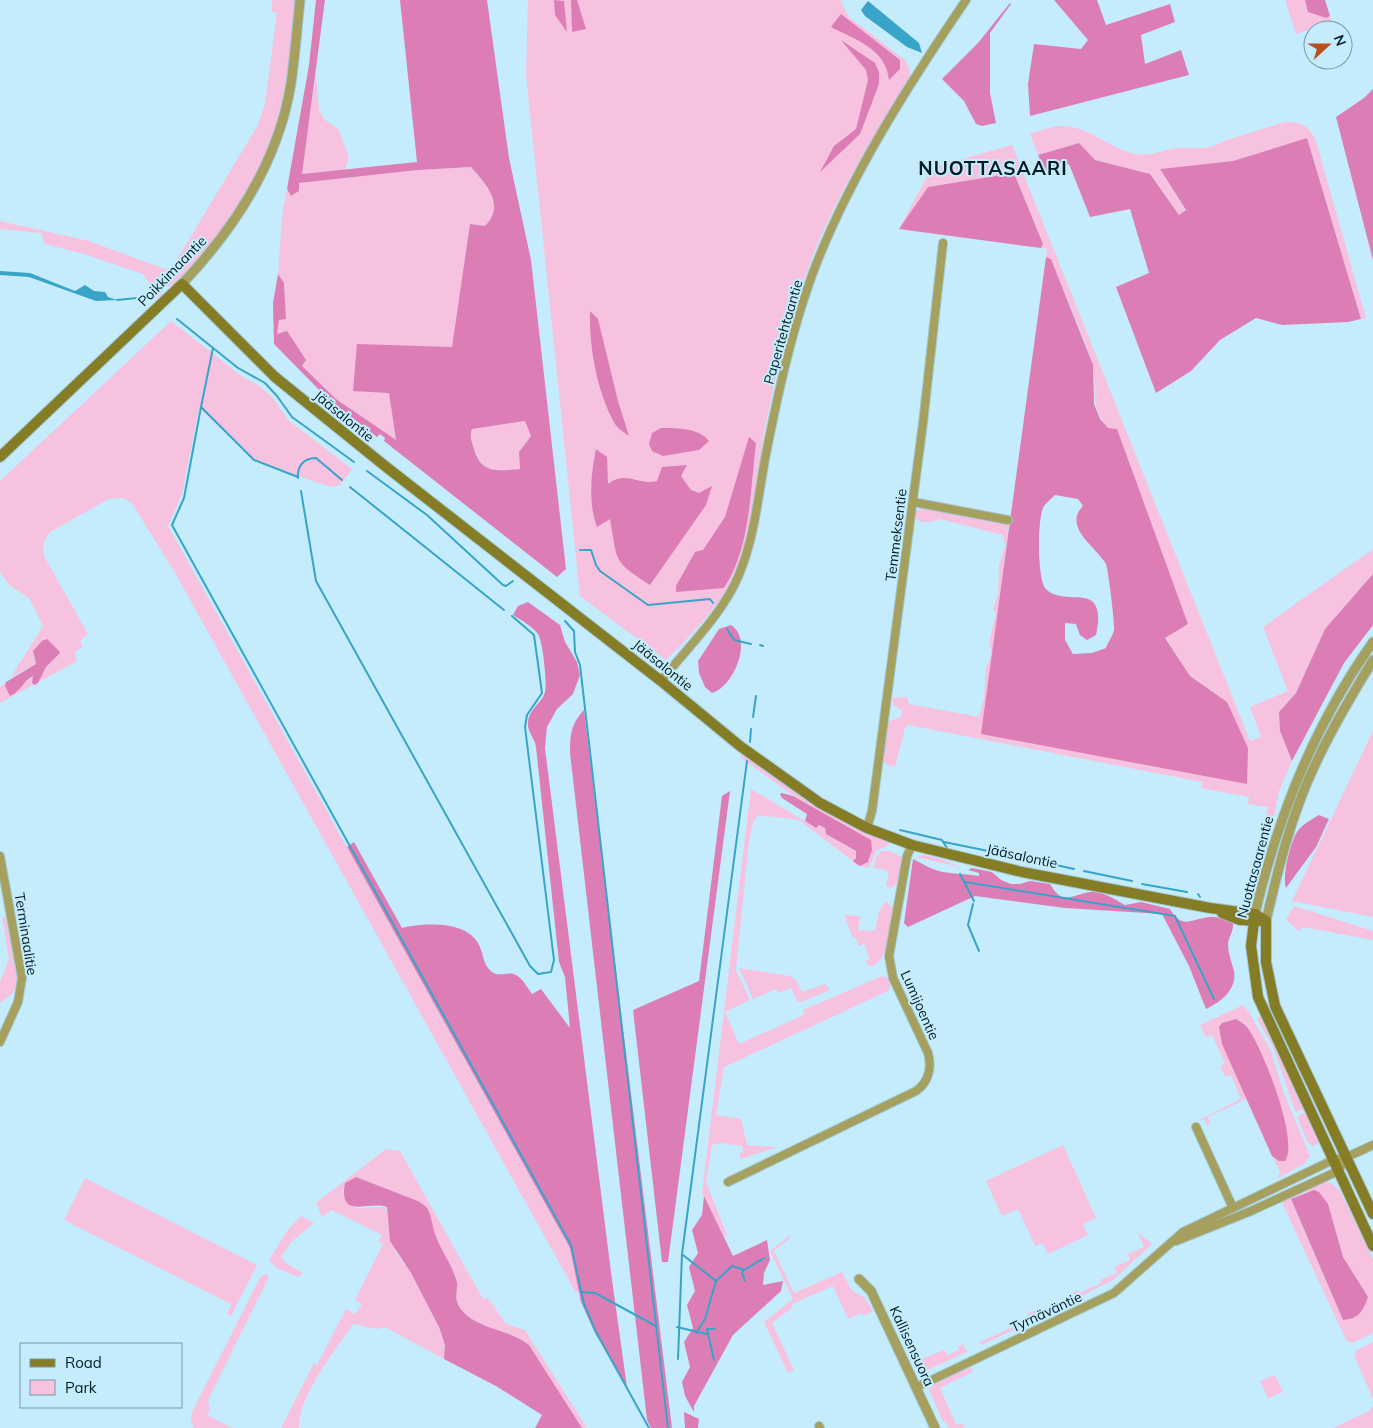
<svg xmlns="http://www.w3.org/2000/svg" width="1373" height="1428" font-family="Mulish,sans-serif">
<rect width="100%" height="100%" fill="#c5ecfc"/>
<g fill="#f6c2df" fill-rule="evenodd">
<path d="M272,0H296C291,41 288,84 276,124C263,173 234,222 199,259C191,268 181,282 169,287L160,280L156,284L162,292L161,296L155,298L150,297L156,292L143,274L84,254L45,244L41,233L0,229V221L89,241L170,271L258,125L265,104L277,13L272,12Z"/>
<path d="M528,0H840L849,17L906,61L910,71V76C872,141 829,206 805,277C787,330 773,384 763,439C755,484 752,536 732,578C717,610 690,636 666,660L580,596L526,75Z"/>
<path d="M1285,0H1305L1308,12L1326,18L1330,16L1332,22L1296,34Z"/>
<path d="M316,73L319,110L324,119L338,129L349,157L345,170L301,174Z"/>
<path d="M1285,122C1302,122 1309,126 1316,141L1366,318L1361,319L1307,138L1233,161L1160,169L1186,211L1179,215L1150,174L1095,160L1079,143L1038,155L1030,134C1039,131 1050,127 1060,126C1087,125 1109,148 1135,154C1152,157 1164,149 1180,148C1197,148 1210,150 1224,141Z"/>
<path d="M1012,145L1250,741L1261,737L1250,707L1288,691L1263,627L1373,549V574L1325,629L1296,693L1279,712L1280,731L1292,761L1279,791L1273,823L1270,824L1265,821L1268,807L1248,804L1249,797L1201,788L1202,782L908,725L905,728L895,767L886,764L883,760L889,721L900,718L902,710L893,705L892,698L907,697L909,704L979,717L984,698L986,668C990,663 993,650 989,643L996,612L993,609L998,594L999,565L1005,546L1003,535L940,519C932,522 922,525 915,518V512L924,508L1009,524L982,734L1247,783L1227,702L1190,676L1165,637L1188,624L1108,428C1087,405 1099,388 1092,363C1081,328 1064,293 1051,259L1046,257L1047,249L1041,248L1043,244L1014,173L928,187L899,229L926,178L937,166Z"/>
<path d="M471,167C486,185 506,205 485,226L470,224L453,347L357,345L389,392L396,441L336,399L302,366L277,334L279,320L286,318L284,284L278,274L283,209L287,189L291,196L299,191V183L418,170Z"/>
<path d="M171,321L244,378L258,385L272,397L288,420L352,469L340,485L331,487L292,474L254,459L199,408L182,494L168,526L570,1248L580,1293L575,1291L174,571L131,502L122,498L109,499L50,532C44,540 42,546 44,556L88,634L80,641L83,646L75,652L77,661L0,703V687L6,682L5,687L23,684L35,675L32,683L35,685L38,682L46,667L59,654L33,656L36,664L11,677L43,626L29,598L9,585L0,572V481Z"/>
<path d="M526,421L531,436L519,452L520,469C497,471 481,474 474,448C472,441 469,436 472,429Z"/>
<path d="M1373,731V917L1292,901Z"/>
<path d="M741,752C787,788 835,822 890,842L887,846L876,851L869,868L855,865L853,861L799,820L758,815L753,823L749,841L736,970L750,1000L725,1012L739,1044L804,1015L803,1010L882,976L889,979L891,984L888,991L724,1067L716,1115L741,1119L747,1145L777,1147L741,1159L739,1153L743,1151L742,1146L720,1143L712,1145L706,1182L727,1235L724,1237L702,1193L751,789L816,828L819,825L825,828L826,834L856,851V858L864,865L870,860L812,809L741,758Z"/>
<path d="M881,851H889L902,857C902,867 901,886 889,888L886,884L889,874L886,870L873,868L876,857Z"/>
<path d="M924,855L941,859L960,867L916,857Z"/>
<path d="M886,901L893,908C890,925 889,966 869,966L865,961L870,959L864,944L859,946L855,937L853,938L844,915L860,916L858,930L875,931L879,911Z"/>
<path d="M1294,906L1373,931V940L1303,927L1299,931L1286,920Z"/>
<path d="M2,916L6,918L17,979L14,992L0,1003V982L9,959Z"/>
<path d="M739,968L790,976L796,980L802,992L825,984L830,990L801,1002L797,1001L791,988L779,993L776,989L753,999Z"/>
<path d="M1243,1005L1249,1012L1271,1051L1284,1093L1310,1156L1304,1164L1278,1178L1280,1172L1246,1099L1208,1117L1210,1124L1207,1125L1204,1119L1197,1121L1241,1099L1231,1075L1225,1077L1220,1066L1225,1063L1212,1035L1206,1037L1200,1025Z"/>
<path d="M1261,1015L1304,1109L1295,1112L1294,1108L1273,1047L1257,1019Z"/>
<path d="M1305,1112L1319,1143L1313,1146L1308,1143L1297,1117Z"/>
<path d="M1063,1145L1096,1218L1083,1224L1088,1235L1048,1254L1043,1243L1035,1246L1018,1209L1002,1216L986,1181Z"/>
<path d="M386,1149L400,1151L483,1299L488,1298L506,1324L525,1330L587,1428H582L529,1345C508,1328 476,1330 460,1308C452,1295 459,1289 456,1279C451,1263 440,1249 434,1234C432,1226 432,1216 427,1208C425,1205 421,1203 418,1201L356,1177L345,1183L343,1194L356,1208L386,1207L389,1230L397,1254L411,1273L439,1327L445,1345L444,1359L385,1327L378,1329L353,1324C335,1351 298,1396 299,1428H281L314,1363L317,1365L346,1309L355,1314L362,1304L355,1300L383,1244L379,1241L382,1235L332,1210L322,1217L316,1203Z"/>
<path d="M85,1178L257,1265L231,1316L227,1314L231,1304L64,1220Z"/>
<path d="M1323,1182L1331,1183L1340,1191L1373,1259V1333L1353,1343L1346,1340L1281,1200ZM1307,1191L1328,1204L1343,1257L1368,1297L1343,1320L1291,1200Z"/>
<path d="M301,1216L314,1223L292,1241L281,1257L285,1260L284,1262L303,1273L298,1277L275,1267L269,1260L287,1231Z"/>
<path d="M1138,1233L1152,1244L1113,1280L1075,1299L1073,1293L1077,1290L1079,1293L1101,1283L1100,1280L1117,1273L1114,1267L1130,1260L1128,1254L1144,1247Z"/>
<path d="M790,1235V1238L774,1251L794,1293L842,1272L852,1291L864,1297L873,1311L864,1316L862,1313L848,1319L833,1286L792,1304L793,1307L772,1323L794,1370L788,1373L764,1322L793,1299L770,1251Z"/>
<path d="M266,1274L269,1277L208,1400L210,1410L207,1415L232,1428H194L191,1422L192,1412L261,1276Z"/>
<path d="M1040,1308L1042,1317L981,1345L980,1342L1029,1320L1027,1314Z"/>
<path d="M901,1323L920,1360L944,1350L948,1355L959,1350L958,1347L963,1344L967,1352L925,1371L918,1370L896,1326Z"/>
<path d="M1373,1342V1399L1354,1355L1357,1350Z"/>
<path d="M971,1367L973,1372L940,1388L956,1425L962,1423L966,1428H950L942,1419L929,1390L935,1383Z"/>
<path d="M1275,1375L1283,1392L1268,1398L1260,1381Z"/>
<path d="M1373,1406V1428H1333L1369,1411Z"/>
</g>
<g fill="#dd7db6" fill-rule="evenodd">
<path d="M316,0H325L302,174L417,162L400,0H487L509,158L531,260L566,569L557,577L384,441L385,438L380,434L377,437L327,398L274,344L273,303L278,274L284,283L286,319L279,320L277,334L287,331L306,360L302,366L336,399L396,440L389,393L353,391L357,344L452,347L470,224L485,226C506,205 486,184 471,167L418,170L299,183V191L291,196L287,189L309,65ZM525,421L531,436L519,452L520,469C498,471 481,474 474,449C472,442 469,436 472,429Z"/>
<path d="M554,0L564,1L567,32L555,15Z"/>
<path d="M571,0H577L586,29L572,32Z"/>
<path d="M1054,0H1097L1106,25L1170,4L1175,22L1141,35L1145,64L1181,50L1189,75L1030,116L1028,84L1034,44L1081,49L1088,40Z"/>
<path d="M1305,0H1325L1330,16L1326,18L1308,12Z"/>
<path d="M1010,3L1011,4L990,33V93L996,123L982,126L976,124L964,101L942,79L978,43Z"/>
<path d="M841,14L900,60V69L889,80C886,49 856,40 831,27Z"/>
<path d="M841,40L875,63L879,72V84L860,134L820,172L834,146L856,129L868,80L866,70Z"/>
<path d="M1373,89V260L1336,117L1364,98Z"/>
<path d="M1307,138L1361,319L1348,322L1282,325L1256,318L1220,340L1191,371L1156,393L1116,287L1149,273L1130,209L1090,217L1069,164L1045,172L1038,155L1079,143L1095,160L1150,174L1179,215L1186,210L1160,169L1233,161Z"/>
<path d="M1014,173L1043,244L1041,248L899,229L928,187Z"/>
<path d="M1046,257L1051,259L1093,365L1094,404L1100,419L1108,428L1117,429L1188,624L1165,638L1190,676L1227,702L1248,748L1247,784L981,734ZM1055,495L1078,499L1083,506C1062,527 1097,548 1106,564C1108,568 1115,625 1114,630C1113,636 1108,642 1106,648L1092,653L1073,654L1065,640V623L1076,624L1080,635L1087,640L1096,635C1098,625 1101,611 1093,602C1085,593 1058,602 1046,589C1037,581 1037,516 1044,506C1047,502 1052,498 1055,495Z"/>
<path d="M590,311L598,319L618,401L629,436C625,433 618,429 615,424C597,392 589,347 590,311Z"/>
<path d="M661,428C678,428 699,428 709,441L699,450L663,456L652,451L649,444L652,433Z"/>
<path d="M749,437L756,443C750,490 751,547 724,588L676,592V586L695,552L703,550L725,517Z"/>
<path d="M596,449L607,457L608,484C627,470 638,486 657,481L662,467L687,465L681,476L691,490L699,493L712,486L706,505L650,585C612,560 618,563 610,519L597,527C588,503 591,473 596,449Z"/>
<path d="M1373,574V625L1344,663L1292,761L1280,731L1279,712L1296,693L1325,629Z"/>
<path d="M528,602L560,625L565,642L577,662L580,675L573,694L557,709L547,727L545,748L612,1280L627,1387L595,1333L581,1302L570,1248L347,847L354,842L402,928C424,923 467,920 479,945C484,954 482,964 492,972C498,977 506,972 514,974C522,977 527,987 532,994L541,989L570,1028L565,977L559,962L536,747C535,738 527,733 528,722C529,709 542,703 545,692C547,682 543,642 538,634C532,626 521,620 513,615L518,606Z"/>
<path d="M731,625C754,640 733,687 712,693L705,687L699,673L698,661L719,629Z"/>
<path d="M47,639L60,652L59,654L46,667L38,683L35,685L32,683L33,676C22,682 23,689 10,696L5,686L6,682L36,664L33,651L42,641Z"/>
<path d="M584,710L672,1428H651L647,1420L570,753C570,734 571,724 584,710Z"/>
<path d="M730,791L668,1262H662L633,1010L699,981L722,796Z"/>
<path d="M782,793L793,796L871,840L872,850L868,862L860,866L853,861L856,858V851L826,834L825,828L819,825L816,828L805,821L807,814L782,798L780,794Z"/>
<path d="M1319,815L1329,819L1316,847L1286,888C1282,876 1290,843 1297,832C1302,824 1311,820 1319,815Z"/>
<path d="M913,859C923,864 932,870 943,872C955,874 967,874 979,876V873L968,870L972,868L992,872L1001,880L1011,884H1020L1030,881L1050,884C1063,907 1072,894 1091,892C1103,891 1115,899 1125,905L1141,902L1170,909C1182,930 1191,919 1209,917C1216,916 1226,920 1233,922C1234,931 1229,936 1228,944C1228,953 1232,963 1234,971C1237,990 1221,1002 1206,1009L1189,966L1162,914L1065,908L975,896L908,927L904,923Z"/>
<path d="M1236,1019C1239,1021 1243,1023 1246,1026C1261,1043 1300,1142 1285,1161H1279L1272,1156L1222,1044L1219,1027L1222,1023Z"/>
<path d="M356,1177L418,1201C421,1203 425,1205 427,1208C432,1216 432,1226 435,1234C440,1249 451,1263 456,1279C460,1289 452,1295 460,1308C476,1330 508,1328 529,1345L582,1428H535L542,1415L496,1386L444,1359L445,1345L439,1327L411,1273L390,1241L387,1207C369,1200 338,1221 345,1183Z"/>
<path d="M1314,1190L1319,1192L1328,1204L1343,1257L1368,1297C1363,1312 1358,1319 1343,1320L1291,1199Z"/>
<path d="M704,1196L733,1256L767,1240L770,1260L764,1273L763,1285L783,1281L781,1291L733,1335L694,1406V1412L685,1396L682,1382L690,1367L684,1342L693,1328L687,1305L695,1291L689,1267L698,1253L692,1230L702,1215Z"/>
<path d="M684,1412L699,1419L698,1428H685Z"/>
</g>
<g fill="#37a4c8">
<path d="M868,1L919,43L922,53L907,47L865,16L861,10Z"/>
<path d="M0,271L30,273L75,291L85,285L94,291L105,292L108,297L117,300L96,301L29,277L0,275Z"/>
</g>
<g fill="none" stroke-linecap="round" stroke-linejoin="round">
<g stroke="#37a4c8" stroke-width="2">
<path d="M149,293L152,291L156,293"/>
<path d="M117,300L137,298"/>
<path d="M177,319L238,368L265,383L277,396L292,417L354,462"/>
<path d="M213,348L201,407L254,460L298,477"/>
<path d="M201,407L184,498L172,525L571,1245L584,1304L596,1332L649,1428"/>
<path d="M367,471L427,515L503,585L506,586L513,581"/>
<path d="M298,478C297,467 303,458 316,458L342,480"/>
<path d="M350,487L504,610"/>
<path d="M301,491L316,581L530,966L538,974L551,972L554,960L525,727L527,715L542,693L534,635L512,616"/>
<path d="M580,550H591L596,565L600,571L648,605L710,599L713,603"/>
<path d="M565,621L574,631L575,652L580,665L668,1428"/>
<path d="M727,629L734,640L751,644"/>
<path d="M760,645L763,646"/>
<path d="M753,717L756,696"/>
<path d="M750,742L751,729"/>
<path d="M900,830L942,840L947,848"/>
<path d="M944,842L1018,857"/>
<path d="M1029,859L1074,869"/>
<path d="M1084,871L1132,881"/>
<path d="M960,874L974,901"/>
<path d="M965,882L1175,916L1214,999"/>
<path d="M1142,884L1187,892"/>
<path d="M1198,894L1200,897"/>
<path d="M973,904L968,925L979,951"/>
<path d="M683,1255L716,1281"/>
<path d="M745,1281L742,1273L744,1270L764,1258"/>
<path d="M582,1292L595,1293L656,1326"/>
<path d="M677,1327L706,1334"/>
<path d="M696,1333L705,1319L716,1281L732,1266L744,1270"/>
<path d="M678,1359L682,1254L747,761"/>
<path d="M714,1360L707,1329H715"/>
</g>
<defs>
<g id="minor">
<path d="M913,502L1008,520"/>
<path d="M661,681C687,648 721,616 738,577C754,540 758,498 765,459C777,398 790,337 811,278C846,182 909,84 966,0"/>
<path d="M867,828L872,811L923,423L943,243"/>
<path d="M0,856L22,978L18,1002L0,1042"/>
<path d="M1196,1127L1233,1208"/>
<path d="M728,1182L916,1091C929,1082 932,1067 928,1053L893,978L889,956L907,856L912,845"/>
<path d="M1176,1241L1251,1211L1338,1171L1347,1157"/>
<path d="M917,1387L1114,1293L1183,1232L1333,1160L1347,1157L1373,1145"/>
<path d="M819,1426L820,1428"/>
</g>
<g id="tertiary">
<path d="M182,284C235,228 279,160 291,83C295,56 297,28 300,0"/>
<path d="M1255,914C1278,815 1314,725 1373,642"/>
<path d="M1266,921C1278,869 1291,816 1314,767C1331,730 1352,695 1373,660"/>
<path d="M859,1279L871,1291L935,1428"/>
</g>
<g id="secondary">
<path d="M0,457L182,284L275,377L385,466L661,681L740,746L820,803L867,828L912,845L1022,872L1210,908L1255,914L1266,921"/>
<path d="M1222,913L1240,920L1259,921"/>
<path d="M1255,914L1251,946L1258,997L1373,1246"/>
<path d="M1266,921V962L1275,1006L1373,1214"/>
</g>
</defs>
<use href="#minor" stroke="#a2c7d5" stroke-width="10"/>
<use href="#tertiary" stroke="#a2c7d5" stroke-width="11"/>
<use href="#secondary" stroke="#a2c7d5" stroke-width="12"/>
<use href="#minor" stroke="#a5a05d" stroke-width="8"/>
<use href="#tertiary" stroke="#a5a05d" stroke-width="9"/>
<use href="#secondary" stroke="#847d25" stroke-width="10"/>
</g>
<g text-anchor="middle" dominant-baseline="central" stroke-width="4" stroke-linejoin="round" paint-order="stroke">
<g font-size="14" fill="#011c25" stroke="#c5ecfc">
<text transform="translate(172 271) rotate(-46)">Poikkimaantie</text>
<text transform="translate(783 332) rotate(-74)">Paperitehtaantie</text>
<text transform="translate(344 416) rotate(39)">Jääsalontie</text>
<text transform="translate(896 535) rotate(-83)">Temmeksentie</text>
<text transform="translate(663 665) rotate(39)">Jääsalontie</text>
<text transform="translate(1022 856) rotate(12)">Jääsalontie</text>
<text transform="translate(1255 867) rotate(-75)">Nuottasaarentie</text>
<text transform="translate(26 934) rotate(81)">Terminaalitie</text>
<text transform="translate(920 1005) rotate(66)">Lumijoentie</text>
<text transform="translate(1046 1312) rotate(-25)">Tyrnäväntie</text>
<text transform="translate(912 1346) rotate(65)">Kallisensuora</text>
</g>
<g font-size="19" font-weight="bold" letter-spacing="1" fill="#011c25" stroke="#c5ecfc">
<text x="993" y="168">NUOTTASAARI</text>
</g>
</g>
<rect x="20" y="1343" width="162" height="65" fill="#c5ecfc" stroke="#7799a6"/>
<rect x="30" y="1359" width="25" height="8" fill="#847d25" stroke="#7799a6"/>
<text x="65" y="1368" font-size="15" fill="#011c25">Road</text>
<rect x="30" y="1380" width="25" height="15" fill="#f6c2df" stroke="#7799a6"/>
<text x="65" y="1393" font-size="15" fill="#011c25">Park</text>
<g transform="translate(1328 45) rotate(69)"><circle r="24" fill="#c5ecfc" stroke="#7799a6"/>
<path d="M0-4L9 19L0 12L-9 19Z" fill="#b6521d"/>
<text y="-8" font-size="14" font-weight="bold" text-anchor="middle" fill="#011c25">N</text>
</g>
</svg>
